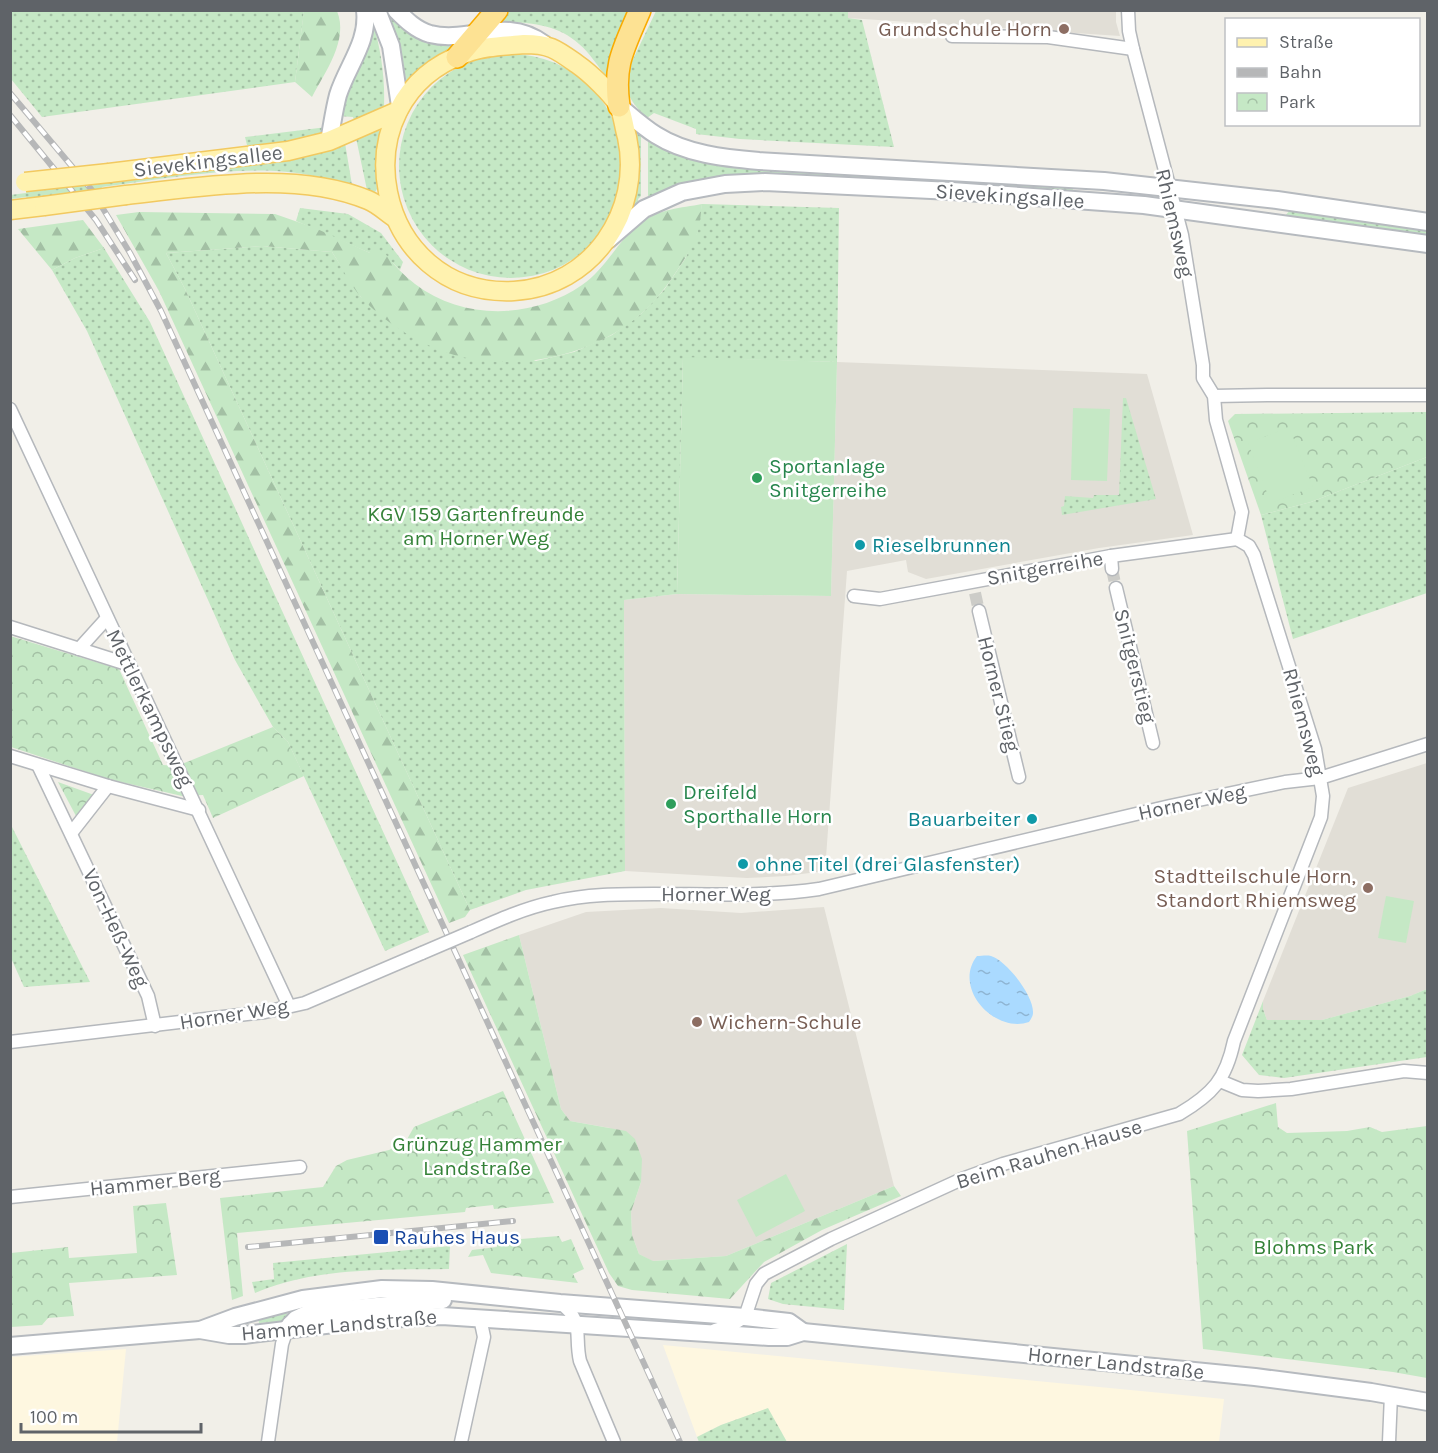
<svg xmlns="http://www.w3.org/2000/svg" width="1438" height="1453" font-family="Karla,sans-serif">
<defs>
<pattern id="grass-dots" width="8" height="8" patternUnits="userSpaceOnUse" patternTransform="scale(1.5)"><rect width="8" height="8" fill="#c5e8c5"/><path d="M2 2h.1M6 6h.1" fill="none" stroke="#a3c0a4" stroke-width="1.8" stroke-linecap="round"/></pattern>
<pattern id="forest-firs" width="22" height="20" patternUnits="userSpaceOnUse" patternTransform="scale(1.5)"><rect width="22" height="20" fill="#c5e8c5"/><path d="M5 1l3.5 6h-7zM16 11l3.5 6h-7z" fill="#a3c0a4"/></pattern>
<pattern id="park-crowns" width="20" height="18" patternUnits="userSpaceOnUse" patternTransform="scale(1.5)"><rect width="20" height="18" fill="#c5e8c5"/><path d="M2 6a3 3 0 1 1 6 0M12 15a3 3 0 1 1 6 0" fill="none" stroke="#a3c0a4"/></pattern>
<pattern id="water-ripples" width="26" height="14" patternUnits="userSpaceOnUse" patternTransform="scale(1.5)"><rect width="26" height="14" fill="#aadaff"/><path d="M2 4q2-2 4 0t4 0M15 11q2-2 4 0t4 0" fill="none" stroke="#8eb4d2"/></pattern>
</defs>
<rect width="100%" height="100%" fill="#f1efe8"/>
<g fill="#fef7e0">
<path d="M663,1345L1224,1399L1219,1442H787L768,1409L721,1425L697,1437Z"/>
<path d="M126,1349L117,1442H11V1357Z"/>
</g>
<g fill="#e1ded6">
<path d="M848,10L1116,11V22L1120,36L848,18Z"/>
<path d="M837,362L1147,374L1193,535L1099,548L926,579L908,572L906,560L847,571L825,871L786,876L747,878L625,871L624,600L677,594L831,596Z"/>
<path d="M1427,763V989L1410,996L1322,1020H1267L1263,1009V1001L1348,788Z"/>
<path d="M824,907L894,1186L726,1256L652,1261L639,1254L632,1235L631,1212L641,1182L610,1128L570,1121L561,1109L519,935L586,912L661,908L741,913Z"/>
</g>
<g fill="url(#grass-dots)">
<path d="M10,11H304L295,82L42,117L11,79Z"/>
<path d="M506,11H633L608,67L607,77C598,67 590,53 579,44C557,24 527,22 498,22Z"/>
<path d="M656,11H848V18L862,20L894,147L740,139L696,134V129L654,113L647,118C633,104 625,95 626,74Z"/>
<path d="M392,17C410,38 428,49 457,43V45L407,87L401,49L390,19Z"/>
<path d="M369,30H375C382,56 385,82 384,108L355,123L353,117L339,116Z"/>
<circle cx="511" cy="166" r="112"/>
<path d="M327,127L322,135L282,145H247L245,137Z"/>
<path d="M638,128L641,131V196L638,199L639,205L630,210L634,130Z"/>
<path d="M374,130L380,131L375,167L377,189L375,192L367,190L356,138Z"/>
<path d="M648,140L675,152L1072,184L1073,191L826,178L648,199Z"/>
<path d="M345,143L352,185C327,179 302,172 276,171C220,168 157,180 102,187L100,193L30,201L26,197L11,199L10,195L26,193L28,188Z"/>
<path d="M702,204L839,208L837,362L683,358L677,594L624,600L625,871L526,890L470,910L185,289L166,253L262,246L332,252L361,297L536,361L574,352L612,335L641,314L664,290L685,259L697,233Z"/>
<path d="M300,208L348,214L381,233L403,262L400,270L393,263L296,221Z"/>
<path d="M1291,209L1427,229V236L1285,216Z"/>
<path d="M104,248L150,322L429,932L385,951L288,742L273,727L235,660L87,331L52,270L75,258Z"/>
<path d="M1123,398H1126L1156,499L1062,515L1061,507L1064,506L1065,496L1093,498L1094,495H1119Z"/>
<path d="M1427,457V593L1293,639L1261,515L1311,502Z"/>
<path d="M11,825L90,982L24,987L11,958Z"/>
<path d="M1427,989V1057L1284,1078L1259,1075L1242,1055L1263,1001V1009L1267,1020H1322L1410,996Z"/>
<path d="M847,1244L844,1310L783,1304L768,1299L771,1283Z"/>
<path d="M450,1246L449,1269C384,1270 316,1267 255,1293L252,1282L274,1279L273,1263Z"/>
<path d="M288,1310L285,1321L259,1323L258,1318Z"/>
<path d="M768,1408L787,1442H699L697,1437L721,1425Z"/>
</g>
<g fill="url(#forest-firs)">
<path d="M304,10L337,11C349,40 325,72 312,97L295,82Z"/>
<path d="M702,204C701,213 700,222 698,231C693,247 683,262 674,275C665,289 654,302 642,313C588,362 494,377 428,345C404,334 379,317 362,298C350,285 342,267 332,252L262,246L166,253L185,289L470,910L465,917L449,923L159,291L116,215L139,212L275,214L315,228L370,253L384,252C393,264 403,275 415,284C464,321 533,319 582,285C607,268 618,239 642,222C659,209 681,208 702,204Z"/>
<path d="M83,220L104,248L75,258L52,270L18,229Z"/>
<path d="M519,935L561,1109L570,1121L626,1131L635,1139L642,1159L641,1182L631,1212L632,1235L639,1254L653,1261L726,1256L894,1186L901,1196L822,1230L764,1262L730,1299L632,1290L618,1286L609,1273L463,955Z"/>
</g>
<g fill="url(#park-crowns)">
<path d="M1427,412V457L1311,502L1261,515L1228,421L1235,414Z"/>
<path d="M10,636L119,669L163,765L177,766L273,727L288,742L304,776L213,818L203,795L182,796L108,779L11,747Z"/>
<path d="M58,782L94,795L76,816Z"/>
<path d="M503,1091L554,1203L494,1209L493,1205L466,1208L465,1212L237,1233L243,1296L232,1300L220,1198L323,1187L336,1166L347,1160L389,1150L406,1141L414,1127Z"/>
<path d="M1276,1103L1278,1127L1287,1133L1347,1131L1370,1127L1382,1132L1427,1126V1378L1393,1372L1203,1349L1187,1131Z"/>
<path d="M166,1203L177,1275L69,1283L74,1316L48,1318L42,1325L11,1327V1253L68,1247L69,1258L137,1253L133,1206Z"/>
<path d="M559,1236L562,1242L571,1239L584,1269L573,1274L578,1283L491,1273L483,1255L468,1257L472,1250L497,1247V1241Z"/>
</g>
<g fill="#c5e8c5">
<path d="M683,357L837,362L831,596L677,594Z"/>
<path d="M1073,408L1110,409L1107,481L1071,480Z"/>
<path d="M1289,427L1313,487L1271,503L1248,443Z"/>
<path d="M1386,896L1414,901L1406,943L1378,938Z"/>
<path d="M786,1174L805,1211L756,1237L737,1200Z"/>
</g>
<path fill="url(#water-ripples)" d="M977,956C981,956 987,955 991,956C1007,961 1034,996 1033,1013C1033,1016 1031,1019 1029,1022C995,1034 952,988 977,956Z"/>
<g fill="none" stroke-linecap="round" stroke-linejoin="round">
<g stroke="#ccccc8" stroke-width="12" stroke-dasharray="12 6" stroke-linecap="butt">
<path d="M1112,569L1116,588"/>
<path d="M975,593L979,611"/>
</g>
<defs>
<g id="street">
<path d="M952,36L1048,37L1133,49"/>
<path d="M1214,396L1267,395H1428"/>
<path d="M10,409L289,1006"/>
<path d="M1111,556L1112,569"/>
<path d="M1116,588L1153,743"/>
<path d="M854,596L880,599L1111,556L1237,539"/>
<path d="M979,611L1019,777"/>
<path d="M10,627L130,665"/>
<path d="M79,649L107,618"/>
<path d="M10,756L108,786L199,810"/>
<path d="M38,765L148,996L155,1026"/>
<path d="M72,832L108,786"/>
<path d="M471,932C498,920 525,908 553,902C586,894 620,894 654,894C709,894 764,897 819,889L1170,806L1285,782L1320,778L1428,744"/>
<path d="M10,1042L265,1012L305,1003L422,953"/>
<path d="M1220,1081L1242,1090L1258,1091L1291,1089L1404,1071L1428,1073"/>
<path d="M10,1197L300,1167"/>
<path d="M560,1303C585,1321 574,1335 580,1361L614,1442"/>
<path d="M715,1330L732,1325L745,1317L756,1284L764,1274L831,1239L962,1179L1003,1164L1179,1114C1213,1094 1226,1079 1234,1041L1321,817L1323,796L1315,749L1254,555L1249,546L1237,539L1242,512L1216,420L1214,396L1203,378V365L1182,235L1133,49L1129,31L1128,10"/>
<path d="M268,1442L282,1344L289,1323"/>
<path d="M461,1442L484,1337L480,1318"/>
<path d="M1389,1442L1391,1395"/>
</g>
<g id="secondary">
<path d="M377,10L391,46L400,106"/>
<path d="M396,10C406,20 416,30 430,34C469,44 505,15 544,44"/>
<path d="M619,106C631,116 643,127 656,135C686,154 724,158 759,161L1104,181L1277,200L1428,222"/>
<path d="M329,141C332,126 334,110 338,95C347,66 369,42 365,10"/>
<path d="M608,240L644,209L682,192L725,184L765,182L952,191L1144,205L1428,244"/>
<path d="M200,1330L229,1335H244L367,1320L442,1316L769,1337H787L803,1332L1255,1377L1371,1392L1428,1402"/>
<path d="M286,1330L296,1319L311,1312L443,1300"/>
<path d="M10,1346L200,1330L235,1317L303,1299L382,1289L432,1290L560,1303L745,1317L789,1322L803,1332"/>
</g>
<g id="primary">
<path d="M524,44C550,44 556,49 577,64C590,73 611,93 619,106C623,115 624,127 627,137C643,211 592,287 514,291C374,298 334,100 466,53C484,46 504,46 524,44Z"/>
<path d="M109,173L288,151L329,141L398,111"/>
<path d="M126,195C202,187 296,170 368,200C378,204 386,212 395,218"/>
<path d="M10,210L44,206"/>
</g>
<g id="highway">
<path d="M457,57L497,10"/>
<path d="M619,106C613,64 624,48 640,10"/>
</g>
</defs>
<use href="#street" stroke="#b5b8bc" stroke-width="15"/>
<use href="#secondary" stroke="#b6babf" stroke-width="20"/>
<use href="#primary" stroke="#f2c960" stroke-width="21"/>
<use href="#highway" stroke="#f9ab00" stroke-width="24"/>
<use href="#street" stroke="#fff" stroke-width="12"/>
<use href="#secondary" stroke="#fff" stroke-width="16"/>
<use href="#primary" stroke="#fff2af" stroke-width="18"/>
<use href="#highway" stroke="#fde293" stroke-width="21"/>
<defs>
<g id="rail">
<path d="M10,93L91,189L130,253L161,311L680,1442"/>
<path d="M10,115L96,220L135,280"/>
<path d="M248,1247L513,1221"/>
</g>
</defs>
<use href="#rail" stroke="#b6b7b8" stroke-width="6"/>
<use href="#rail" stroke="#fff" stroke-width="4" stroke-dasharray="11" stroke-linecap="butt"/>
<defs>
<path id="street-bridge" d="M422,953L471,932"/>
<g id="primary-bridge">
<path d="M25,182L109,173"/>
<path d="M44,206L126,195"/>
</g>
</defs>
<use href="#street-bridge" stroke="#b5b8bc" stroke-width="15" stroke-linecap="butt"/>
<use href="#primary-bridge" stroke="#f2c960" stroke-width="21" stroke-linecap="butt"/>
<use href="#street-bridge" stroke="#fff" stroke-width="12"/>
<use href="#primary-bridge" stroke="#fff2af" stroke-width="18"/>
</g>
<g fill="#8d6e63" stroke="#fff" stroke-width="2">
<circle cx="1064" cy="29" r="6"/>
<circle cx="1368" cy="888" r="6"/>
<circle cx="697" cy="1022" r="6"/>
</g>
<g fill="#2e9e5b" stroke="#fff" stroke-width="2">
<circle cx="757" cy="478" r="6"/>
<circle cx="671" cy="804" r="6"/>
</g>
<g fill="#0f9aa8" stroke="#fff" stroke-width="2">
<circle cx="860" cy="545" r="6"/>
<circle cx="1032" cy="819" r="6"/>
<circle cx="743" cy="864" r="6"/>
</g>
<rect fill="#1a4fb4" stroke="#fff" stroke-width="2" x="373" y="1229" width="16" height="16" rx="3"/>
<g text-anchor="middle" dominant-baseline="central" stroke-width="5" stroke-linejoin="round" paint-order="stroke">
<g font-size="21" fill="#785e54" stroke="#fff" text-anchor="end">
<text x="1052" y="29">Grundschule Horn</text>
<text x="1356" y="876">Stadtteilschule Horn,<tspan x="1356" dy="24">Standort Rhiemsweg</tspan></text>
<text x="709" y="1022" text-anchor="start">Wichern-Schule</text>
</g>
<g font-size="21" fill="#5f6368" stroke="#fff">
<text transform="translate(208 161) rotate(-7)">Sievekingsallee</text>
<text transform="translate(1010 196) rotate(4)">Sievekingsallee</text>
<text transform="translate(1175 223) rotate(77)">Rhiemsweg</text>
<text transform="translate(1045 568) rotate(-10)">Snitgerreihe</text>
<text transform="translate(1135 666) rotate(76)">Snitgerstieg</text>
<text transform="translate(999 694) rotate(76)">Horner Stieg</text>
<text transform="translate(150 708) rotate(64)">Mettlerkampsweg</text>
<text transform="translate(1304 722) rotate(75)">Rhiemsweg</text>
<text transform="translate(1192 802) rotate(-12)">Horner Weg</text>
<text x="716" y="894">Horner Weg</text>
<text transform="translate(116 928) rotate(65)">Von-Heß-Weg</text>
<text transform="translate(234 1014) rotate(-9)">Horner Weg</text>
<text transform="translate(1049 1154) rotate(-17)">Beim Rauhen Hause</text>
<text transform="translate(155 1182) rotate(-6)">Hammer Berg</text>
<text transform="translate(339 1325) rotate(-5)">Hammer Landstraße</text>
<text transform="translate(1116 1363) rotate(6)">Horner Landstraße</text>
</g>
<g font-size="21" fill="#27864d" stroke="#fff" text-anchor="start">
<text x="769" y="466">Sportanlage<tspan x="769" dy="24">Snitgerreihe</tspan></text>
<text x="683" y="792">Dreifeld<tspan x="683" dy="24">Sporthalle Horn</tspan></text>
</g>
<g font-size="21" fill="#348238" stroke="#fff">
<text x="476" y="514">KGV 159 Gartenfreunde<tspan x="476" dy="24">am Horner Weg</tspan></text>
<text x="477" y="1144">Grünzug Hammer<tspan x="477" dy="24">Landstraße</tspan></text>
<text x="1314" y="1247">Blohms Park</text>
</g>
<g font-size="21" fill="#0d838f" stroke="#fff" text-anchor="start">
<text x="872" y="545">Rieselbrunnen</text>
<text x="1020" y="819" text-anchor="end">Bauarbeiter</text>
<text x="755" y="864">ohne Titel (drei Glasfenster)</text>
</g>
<g font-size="21" fill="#164399" stroke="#fff" text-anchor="start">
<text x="394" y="1237">Rauhes Haus</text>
</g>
</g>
<rect width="1438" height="1453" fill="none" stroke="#5f6368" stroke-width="24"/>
<rect x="1225" y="18" width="195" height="108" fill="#ffffff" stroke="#bfc1c3" stroke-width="1.5"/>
<rect x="1237" y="38" width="30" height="9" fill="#fff2af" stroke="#bfc1c3" stroke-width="1.5"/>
<text x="1279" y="48" font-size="18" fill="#5f6368">Straße</text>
<rect x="1237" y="68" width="30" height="9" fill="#b6b7b8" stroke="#bfc1c3" stroke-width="1.5"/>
<text x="1279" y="78" font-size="18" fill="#5f6368">Bahn</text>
<rect x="1237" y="93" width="30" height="18" fill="url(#park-crowns)" stroke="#bfc1c3" stroke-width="1.5"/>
<text x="1279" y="108" font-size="18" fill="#5f6368">Park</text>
<path d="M21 1423v9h180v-9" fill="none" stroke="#5f6368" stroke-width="3"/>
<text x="30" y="1423" font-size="18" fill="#5f6368" stroke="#ffffff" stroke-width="4.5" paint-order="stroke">100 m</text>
</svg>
